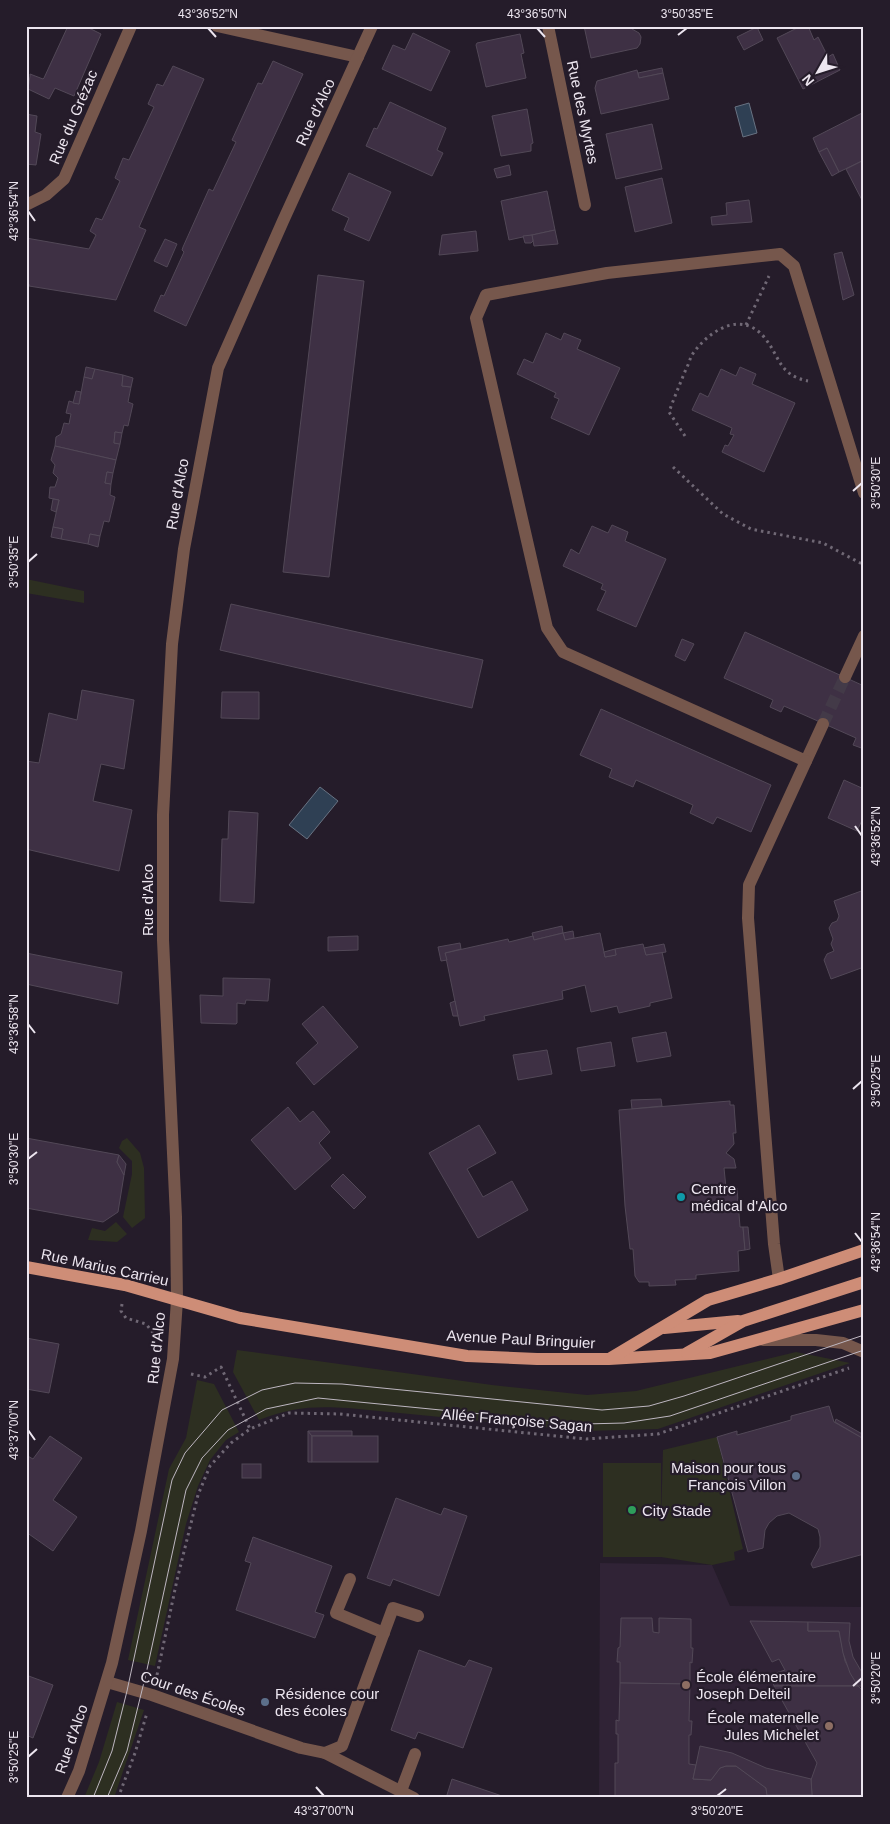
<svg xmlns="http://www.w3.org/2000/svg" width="890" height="1824" font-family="Helvetica,sans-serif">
<rect width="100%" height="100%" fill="#251c2a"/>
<path fill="#302336" d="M600,1563L712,1565L730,1606L864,1607V1798H599Z"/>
<g fill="#2d2f21">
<path d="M26,579L84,591V603L26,593Z"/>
<path d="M127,1138L140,1153L144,1168L145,1218L132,1228L123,1217L132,1174V1161L119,1148L122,1141Z"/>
<path d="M116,1222L127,1234L117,1242L88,1240L92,1228L105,1231Z"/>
<path d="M237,1350L492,1385L587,1395L636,1391L796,1352L850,1363L658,1429L584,1431L348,1408C314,1406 291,1407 259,1420L233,1372Z"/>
<path d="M197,1380L214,1384L239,1432L226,1440L210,1460L198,1486L186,1524L155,1666L128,1660L169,1469L186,1438Z"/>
<path d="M717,1437L743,1549L734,1552L735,1560L712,1565L661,1557H603V1463H661V1520L663,1450Z"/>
<path d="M117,1702L144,1710L114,1798H84L99,1762Z"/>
</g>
<g fill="#2f4054" stroke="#687282">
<path d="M749,103L757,133L743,137L735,107Z"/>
<path d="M320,787L338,801L307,839L289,825Z"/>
</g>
<g fill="#3e3044" stroke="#524857">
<path d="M68,26H85L101,34L74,96L55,88L49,99L28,89L30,76V74L43,79L44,78Z"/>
<path d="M584,26H631L632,29L639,33L641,37L640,44L637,48L591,58Z"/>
<path d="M801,26H808L814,40L818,37L828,57L833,54L840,70L803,89L777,38Z"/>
<path d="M757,27L763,40L744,50L737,37Z"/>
<path d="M413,33L450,51L431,91L382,69L393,45L405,50Z"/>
<path d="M520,34L524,53L521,54L526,78L486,87L476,45L477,43Z"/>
<path d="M273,61L303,74L186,326L154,311L161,295L164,296L184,252L182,250L183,247L209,189L213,191L236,142L232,140L258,83L262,84Z"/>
<path d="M173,66L204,79L139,227L146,230L116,300L29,286V284L26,283V238L89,249L96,235L90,231L96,218L102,220L120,181L115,178L123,158L129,160L154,107L148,104L157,84L163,86Z"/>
<path d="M662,68L663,73L639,78L638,73Z"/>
<path d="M637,70L639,78L663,73L669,99L601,114L595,88L597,81Z"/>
<path d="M390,102L446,128L437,150L443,153L432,176L366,146L374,128L377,129Z"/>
<path d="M527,109L533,143L531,144V151L501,156L492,116Z"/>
<path d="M864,112V160L839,172L827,148L819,152L813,138Z"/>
<path d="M26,114L37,116L35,132L41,134L36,165L26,164Z"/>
<path d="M652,124L662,169L616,179L606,134Z"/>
<path d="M827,148L839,172L832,176L819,152Z"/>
<path d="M864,160V204L846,169Z"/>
<path d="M509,165L511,175L497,178L494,169Z"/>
<path d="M349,173L391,192L369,241L344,230L349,218L332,210Z"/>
<path d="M662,178L672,223L635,232L625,187Z"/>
<path d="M547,191L555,230L509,240L501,201Z"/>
<path d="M749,200L752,222L712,225L711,217L727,215L726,203Z"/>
<path d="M555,230L558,244L534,246L532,235Z"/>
<path d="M476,231L478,251L439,255L442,235Z"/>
<path d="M532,235L533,241L531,243H525L523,236Z"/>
<path d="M165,239L177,244L167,267L154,261Z"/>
<path d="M842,252L854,295L843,300L834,254Z"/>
<path d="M318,275L364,281L329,577L283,572Z"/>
<path d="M546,333L561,340L564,333L581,340L577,349L620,368L589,435L551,418L559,399L554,397L556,393L517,374L524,359L533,363Z"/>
<path d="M86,367L95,369L92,379L84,377Z"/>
<path d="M740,367L756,374L752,384L795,403L764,472L722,452L725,445L728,446L734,435L730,434L732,428L692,410L700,393L708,397L721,369L736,376Z"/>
<path d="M95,369L123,375L122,386L131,387L128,402L133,404L128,426L124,425L122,433L115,432L114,443L120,444L116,460L55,446L56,437L61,434L64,423L69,424L71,414L66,413L69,401L79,404L84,377L92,379Z"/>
<path d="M123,375L133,378L131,387L122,386Z"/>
<path d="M76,391L81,392L79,404L73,403Z"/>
<path d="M115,432L122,433L120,444L114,443Z"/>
<path d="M55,446L116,460L113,473L107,472L105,483L111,484L110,495L115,497L109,522L104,521L100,536L90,534L88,544L61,539L63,529L53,527L59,500L49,498L50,487H55L58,478L53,473L55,465L51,460Z"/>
<path d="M107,472L113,473L111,484L105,483Z"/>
<path d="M53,499L59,500L56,512L51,510Z"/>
<path d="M612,525L628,532L625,541L666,559L636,627L597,610L606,591L601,589L603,584L563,566L571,549L579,554L592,526L608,533Z"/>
<path d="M53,527L63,529L61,539L51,537Z"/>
<path d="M90,534L100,536L98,547L88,544Z"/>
<path d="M231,604L483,660L472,708L220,650Z"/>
<path d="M745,632L864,686V749L853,745L856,738L784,706L781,712L770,707L773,700L724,678Z"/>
<path d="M682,639L694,644L685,661L675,656Z"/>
<path d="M82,690L134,700L124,769L101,764L93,801L132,810L119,871L26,849V761L39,763L49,713L77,720Z"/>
<path d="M222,692H259V719L221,718Z"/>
<path d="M601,709L771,785L751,832L717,817L713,824L690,813L693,805L636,780L633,787L609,777L612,769L580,755Z"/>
<path d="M844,780L864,789V816L857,831L828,818Z"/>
<path d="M229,811L258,813L254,903L220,901L222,839H228Z"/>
<path d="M864,890V967L831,979L824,960L827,954L834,951L831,944L833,939L829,928L832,923L837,921L839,916L834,901Z"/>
<path d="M562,926L563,933L534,940L532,933Z"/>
<path d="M573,931L574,938L565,940L563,933Z"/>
<path d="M563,933L565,940L600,933L605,957L616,955L615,949L643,944L646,955L662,952L672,998L650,1003V1006L619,1013L617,1006L591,1012L585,985L562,991L563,999L484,1016L485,1020L460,1026L445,953L508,939L509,942L533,936L534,940Z"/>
<path d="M358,936V950L328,951V937Z"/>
<path d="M460,943L461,949L445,953L447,960L441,961L438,947Z"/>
<path d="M664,944L666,952L646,955L644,948Z"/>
<path d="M615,949L616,955L605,957L604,952Z"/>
<path d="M26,953L122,972L118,1004L26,984Z"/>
<path d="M223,978L270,979L268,1001L246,1000L245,1004L237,1003V1023L236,1024L201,1023L200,995L223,996Z"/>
<path d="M455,1001L458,1016H453L450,1003Z"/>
<path d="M323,1006L358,1047L314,1085L296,1063L318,1043L302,1024Z"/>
<path d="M666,1032L671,1056L637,1062L632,1038Z"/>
<path d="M611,1042L615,1066L581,1071L577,1048Z"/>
<path d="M547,1050L552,1074L518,1080L513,1055Z"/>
<path d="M661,1099L662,1106L632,1109L631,1100Z"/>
<path d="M730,1101V1105H734L736,1133H733L734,1144L726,1153L734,1159L736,1168H724L726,1188H737L740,1227H743L745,1250L738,1251L739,1271L696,1275V1279L675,1280L676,1285L649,1286V1282H639L635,1276L633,1249H630L625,1206L619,1110Z"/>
<path d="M288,1107L300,1122L313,1111L330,1132L319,1143L331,1158L295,1190L251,1140Z"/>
<path d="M479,1125L496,1153L467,1169L483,1197L512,1181L528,1210L478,1238L429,1153Z"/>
<path d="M26,1138L119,1155L117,1162L124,1175L118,1212L103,1222L26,1208Z"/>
<path d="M119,1155L126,1164L124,1175L117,1162Z"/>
<path d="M343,1174L366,1197L354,1209L331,1186Z"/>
<path d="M743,1227H748L750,1249L745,1250Z"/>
<path d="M26,1338L59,1344L49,1393L26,1389Z"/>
<path d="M829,1406L834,1422L864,1439V1554L813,1568L811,1564L820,1547V1537L818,1529L789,1513L777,1516L769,1523L765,1530L763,1548L748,1552L717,1437L737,1431V1435L791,1420V1416Z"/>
<path d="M836,1419L864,1435V1439L835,1422Z"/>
<path d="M308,1431L312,1436V1462H308Z"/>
<path d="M308,1431H352V1436H312Z"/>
<path d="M50,1436L82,1458L53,1500L77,1517L53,1551L26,1532V1455L33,1459Z"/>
<rect x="312" y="1436" width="66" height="26"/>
<rect x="242" y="1464" width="19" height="14"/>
<path d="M396,1498L441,1515L444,1508L467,1516L439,1596L393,1579L390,1586L367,1578Z"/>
<path d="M253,1537L332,1566L315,1612L324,1615L315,1638L236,1610L251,1563L245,1561Z"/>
<path d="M621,1618H652L653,1632L659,1633V1618L691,1619V1648H693L692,1663L690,1662V1684L620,1683V1662H617L618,1648L620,1647Z"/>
<path d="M750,1621L808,1622V1631H839L845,1661L858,1686H774L770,1675L785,1670L779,1659L772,1662Z"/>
<path d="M808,1622L850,1623L849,1641L853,1657L864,1676V1686H858L850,1673L843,1653L839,1631H808Z"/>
<path d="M419,1650L465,1667L469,1660L492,1668L463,1748L418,1732L415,1739L391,1730Z"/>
<path d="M26,1675L53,1685L33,1738L26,1735Z"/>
<path d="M620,1683L690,1684L689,1721H692L691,1735H689V1764L696,1765L693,1779L711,1780L720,1768L726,1766H736L766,1788L767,1795H812L811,1780L817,1763L774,1686H858L864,1692V1798H615V1763H618V1734H616V1720L619,1721Z"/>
<path d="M700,1746L732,1753L766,1768L811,1779L812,1795H767L766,1788L736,1766H726L720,1768L711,1780L693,1779Z"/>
<path d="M452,1779L508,1798H446Z"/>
</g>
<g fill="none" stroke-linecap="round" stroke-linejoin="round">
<path stroke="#433a48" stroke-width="12" stroke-dasharray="12 6" stroke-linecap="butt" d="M823,724L845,677"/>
<g stroke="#706875" stroke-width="3" stroke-dasharray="2.5 4" stroke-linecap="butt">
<path d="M746,325L769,276"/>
<path d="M685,436L669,412C674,398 680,384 686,369C689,364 690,357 694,352C711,329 742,311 764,337C780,356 778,375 808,381"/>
<path d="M673,467L723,514L751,529L823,543L864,565"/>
<path d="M122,1304L121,1311L126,1318L146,1324L154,1334"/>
<path d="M191,1374L205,1377L221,1367L250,1429"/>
<path d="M157,1675L177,1580L198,1495L210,1466L231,1443L250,1429L289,1413L340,1414L586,1439L658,1434L849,1368"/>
<path d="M118,1798L135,1753L147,1713"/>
</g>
<g stroke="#76574c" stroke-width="12">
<path d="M217,26L358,57"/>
<path d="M548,26L585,205"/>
<path d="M26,205L46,195L64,179L131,26"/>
<path d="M845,677L864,636"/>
<path d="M823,724L806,761L563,652L547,628L476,318L486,295L607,273L780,254L794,266L864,493"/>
<path d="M779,1279L774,1244L748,918L749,885L806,761"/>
<path d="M763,1340H816L843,1343L864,1352"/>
<path d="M350,1579L336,1613L384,1633"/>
<path d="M107,1682L152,1695L301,1748L325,1753L342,1746L393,1608L418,1616"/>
<path d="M325,1753L414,1798"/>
<path d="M401,1791L415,1754"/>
<path d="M67,1798L79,1771L112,1663L141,1531L173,1359L177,1300L176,1217L163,940V815L172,644L184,549L218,368L283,221L372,26"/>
</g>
<g stroke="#ce8d77" stroke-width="12">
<path d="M26,1267L125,1285L240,1318L467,1356L537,1359H609L710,1353L864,1310"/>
<path d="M664,1328L738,1321"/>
<path d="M687,1353L743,1321L864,1282"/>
<path d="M611,1358L708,1300L779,1279L864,1250"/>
</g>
<g stroke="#beb7c1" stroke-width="1">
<path d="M93,1798L112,1751L127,1691L172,1480L185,1453L222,1410L262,1390L295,1383L342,1384L602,1410L649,1406L684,1396L864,1335"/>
<path d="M107,1798L127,1751L146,1674L186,1490L202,1458L228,1430L266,1409L318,1398L584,1424L624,1423L670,1416L864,1350"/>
</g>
</g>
<path fill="none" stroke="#ece5ef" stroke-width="2" d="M208,28L216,37M537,28L545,37M678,35L687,28M28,211L35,221M853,491L862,483M28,562L37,554M855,826L862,836M28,1024L35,1033M853,1089L862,1081M28,1159L37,1152M855,1233L862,1242M28,1430L35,1440M853,1686L862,1678M28,1757L37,1749M316,1787L324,1796M717,1796L726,1789"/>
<circle fill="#0f9aa8" stroke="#251c2a" stroke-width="2" cx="681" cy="1197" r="5"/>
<g fill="#5c6f8a" stroke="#251c2a" stroke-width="2">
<circle cx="796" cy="1476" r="5"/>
<circle cx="265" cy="1702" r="5"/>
</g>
<circle fill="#2e9e5b" stroke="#251c2a" stroke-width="2" cx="632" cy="1510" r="5"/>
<g fill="#8d6e63" stroke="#251c2a" stroke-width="2">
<circle cx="686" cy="1685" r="5"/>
<circle cx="829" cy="1726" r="5"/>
</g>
<g text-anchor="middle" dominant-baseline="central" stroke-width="4.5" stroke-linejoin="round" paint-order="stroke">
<g font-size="15" fill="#ece5ef" stroke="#251c2a">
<text transform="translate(315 112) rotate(-65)">Rue d'Alco</text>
<text transform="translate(583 112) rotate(78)">Rue des Myrtes</text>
<text transform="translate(73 117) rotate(-67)">Rue du Grézac</text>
<text transform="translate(177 494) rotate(-80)">Rue d'Alco</text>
<text transform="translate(147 900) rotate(-90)">Rue d'Alco</text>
<text transform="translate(105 1267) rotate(12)">Rue Marius Carrieu</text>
<text transform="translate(521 1339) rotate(3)">Avenue Paul Bringuier</text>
<text transform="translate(156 1348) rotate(-84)">Rue d'Alco</text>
<text transform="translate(517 1420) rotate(5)">Allée Françoise Sagan</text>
<text transform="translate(193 1693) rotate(19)">Cour des Écoles</text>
<text transform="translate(71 1739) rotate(-71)">Rue d'Alco</text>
</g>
<g font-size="15" fill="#ece5ef" stroke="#251c2a" text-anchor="start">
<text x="691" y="1188">Centre<tspan x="691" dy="17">médical d'Alco</tspan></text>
<text x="786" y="1467" text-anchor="end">Maison pour tous<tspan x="786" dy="17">François Villon</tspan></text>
<text x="642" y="1510">City Stade</text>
<text x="696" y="1676">École élémentaire<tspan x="696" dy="17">Joseph Delteil</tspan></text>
<text x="275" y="1693">Résidence cour<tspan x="275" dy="17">des écoles</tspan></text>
<text x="819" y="1717" text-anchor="end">École maternelle<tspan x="819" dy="17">Jules Michelet</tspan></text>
</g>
</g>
<rect width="890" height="1824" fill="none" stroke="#251c2a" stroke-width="55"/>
<g transform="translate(818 72) rotate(231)" stroke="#251c2a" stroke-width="4" paint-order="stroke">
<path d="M0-4L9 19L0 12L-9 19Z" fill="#ece5ef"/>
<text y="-8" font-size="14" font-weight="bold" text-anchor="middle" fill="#ece5ef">N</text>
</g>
<rect x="28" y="28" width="834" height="1768" fill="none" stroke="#ece5ef" stroke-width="2"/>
<g font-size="12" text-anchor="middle" fill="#ece5ef">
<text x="208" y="18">43°36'52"N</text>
<text x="537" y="18">43°36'50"N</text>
<text x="687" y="18">3°50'35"E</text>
<text transform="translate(14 211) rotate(-90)" y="4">43°36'54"N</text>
<text transform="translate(876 483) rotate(-90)" y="4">3°50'30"E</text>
<text transform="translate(14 562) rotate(-90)" y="4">3°50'35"E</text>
<text transform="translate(876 836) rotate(-90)" y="4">43°36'52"N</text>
<text transform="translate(14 1024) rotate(-90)" y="4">43°36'58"N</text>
<text transform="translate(876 1081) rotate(-90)" y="4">3°50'25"E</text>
<text transform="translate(14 1159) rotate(-90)" y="4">3°50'30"E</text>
<text transform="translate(876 1242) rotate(-90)" y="4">43°36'54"N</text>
<text transform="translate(14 1430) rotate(-90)" y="4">43°37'00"N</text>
<text transform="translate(876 1678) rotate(-90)" y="4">3°50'20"E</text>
<text transform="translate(14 1757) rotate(-90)" y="4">3°50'25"E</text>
<text x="324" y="1815">43°37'00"N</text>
<text x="717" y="1815">3°50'20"E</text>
</g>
</svg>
